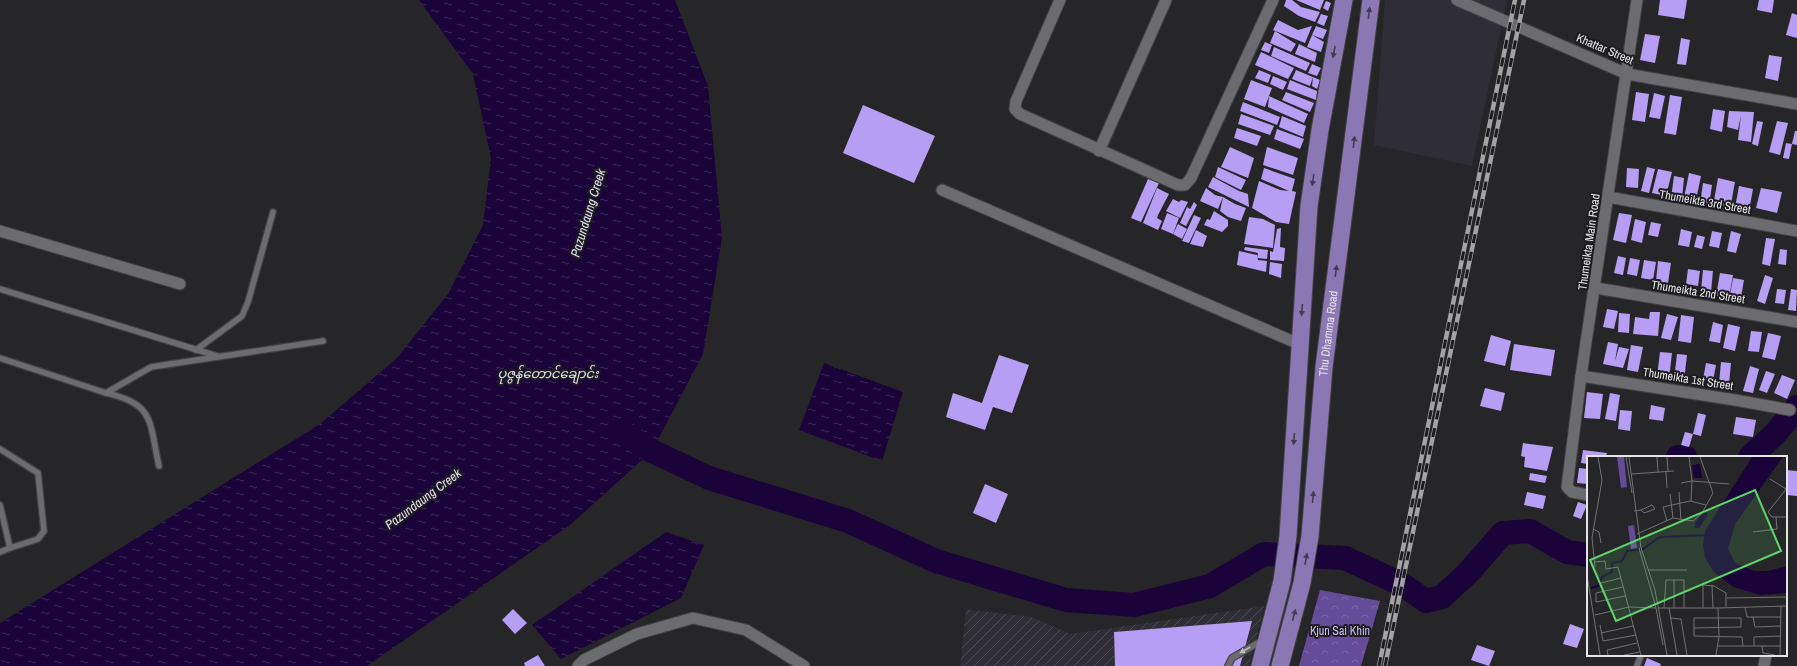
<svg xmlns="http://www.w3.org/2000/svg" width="1797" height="666" font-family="'Archivo Narrow','Noto Sans Myanmar',sans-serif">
<defs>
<pattern id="industrial-furrows" width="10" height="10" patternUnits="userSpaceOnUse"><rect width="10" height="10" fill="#2f2d36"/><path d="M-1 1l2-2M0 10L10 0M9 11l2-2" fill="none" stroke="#4d4b53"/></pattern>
<pattern id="forest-crowns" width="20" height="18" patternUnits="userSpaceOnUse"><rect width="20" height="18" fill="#644c99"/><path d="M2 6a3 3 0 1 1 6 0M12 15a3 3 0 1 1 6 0" fill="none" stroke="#7a66a7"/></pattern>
<pattern id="water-ripples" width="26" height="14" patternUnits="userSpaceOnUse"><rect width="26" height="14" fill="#1a0339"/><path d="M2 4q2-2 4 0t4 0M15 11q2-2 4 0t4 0" fill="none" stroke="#3b2856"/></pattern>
</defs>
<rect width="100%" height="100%" fill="#262629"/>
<path fill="#2f2d36" d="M1385,0H1507L1472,166L1374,145Z"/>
<path fill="url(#industrial-furrows)" d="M1264,606L1249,666H960L966,609L1031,617L1071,634Z"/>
<path fill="url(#forest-crowns)" d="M1320,590L1380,601L1361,666H1299Z"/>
<g fill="url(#water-ripples)">
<path d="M419,0H675L708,86L722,238L703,354L652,451L570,525L367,666H0V623L320,424L397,358L448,294L483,225L491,158L473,74Z"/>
<path d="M824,363L903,392L882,461L799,430Z"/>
<path d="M666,532L704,545L681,598L561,659L532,625Z"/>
</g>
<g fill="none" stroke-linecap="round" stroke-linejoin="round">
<g stroke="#1a0339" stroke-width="24">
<path d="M623,433L652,451L709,478L848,521L936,561L1066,600L1134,605L1210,586L1264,554L1345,558L1403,585L1426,601L1442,597L1468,573L1503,533L1530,531L1567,552L1588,555"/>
<path d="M1678,457H1685"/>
<path d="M1750,457L1775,434L1797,407"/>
</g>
</g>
<g fill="#b59ef3">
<path d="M1286,0H1292L1301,7L1320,12L1315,22L1299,16L1284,6Z"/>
<path d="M1296,0H1324L1320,10Z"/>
<path d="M1660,0H1687L1684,19L1658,15Z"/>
<path d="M1759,0H1774L1772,13L1757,10Z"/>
<path d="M1326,1L1331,3L1328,11L1323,8Z"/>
<path d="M1792,13L1797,15V38L1786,35Z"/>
<path d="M1321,14L1328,16L1324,26L1317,23Z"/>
<path d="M1278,20L1298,30L1312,26L1305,43L1273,30Z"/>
<path d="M1316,26L1327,30L1323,39L1312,35Z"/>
<path d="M1275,31L1296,44L1291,52L1270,43Z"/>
<path d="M1645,34L1660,36L1655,63L1640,60Z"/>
<path d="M1312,35L1324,42L1321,52L1307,47Z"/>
<path d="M1681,38L1690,40L1686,65L1677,64Z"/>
<path d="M1265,42L1272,45L1269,53L1261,50Z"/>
<path d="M1299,44L1317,53L1315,62L1295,54Z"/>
<path d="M1274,47L1310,63L1306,71L1271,56Z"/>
<path d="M1261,52L1294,68L1288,79L1255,65Z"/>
<path d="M1769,55L1782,57L1778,81L1765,78Z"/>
<path d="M1312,64L1321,68L1317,76L1308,73Z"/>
<path d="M1259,70L1271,75L1268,83L1255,78Z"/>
<path d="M1296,70L1320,80L1317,89L1312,86L1313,77L1310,86L1292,79Z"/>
<path d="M1273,76L1287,82L1283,90L1270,84Z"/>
<path d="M1251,80L1272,88L1269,96L1308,114L1304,123L1268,107L1269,96L1265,107L1244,99Z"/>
<path d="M1290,80L1317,91L1316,100L1287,89Z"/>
<path d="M1286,92L1314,103L1310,112L1282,100Z"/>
<path d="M1636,92L1649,94L1645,122L1632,120Z"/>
<path d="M1654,93L1665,96L1660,119L1649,117Z"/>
<path d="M1670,95L1682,97L1676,135L1664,133Z"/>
<path d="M1243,102L1280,117L1277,125L1240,111Z"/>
<path d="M863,105L935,136L914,183L843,153Z"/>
<path d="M1713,109L1725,111L1722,132L1710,129Z"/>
<path d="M1729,111L1754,112L1751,142L1738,140L1741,115L1738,130L1727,127Z"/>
<path d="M1241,114L1274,126L1270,135L1238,124Z"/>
<path d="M1282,116L1306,126L1303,137L1279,127Z"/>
<path d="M1757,121L1763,122L1758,146L1752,144Z"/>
<path d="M1777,121L1788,123L1780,155L1769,152Z"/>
<path d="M1237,128L1261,136L1257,146L1234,138Z"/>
<path d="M1277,129L1304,139L1300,149L1274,139Z"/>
<path d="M1795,131H1797V145L1792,144L1789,159L1783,158L1786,143L1792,144Z"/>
<path d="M1230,147L1254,158L1248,178L1221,167Z"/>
<path d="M1267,147L1298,158L1293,175L1263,165Z"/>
<path d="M1218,167L1246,180L1241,190L1215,177Z"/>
<path d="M1647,167L1655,169L1649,193L1641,191Z"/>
<path d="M1264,168L1295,179L1292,191L1296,192L1289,224L1276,222L1252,208L1259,181L1280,190L1289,191L1261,179Z"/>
<path d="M1627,168L1639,169L1638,188L1626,187Z"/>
<path d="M1658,169L1672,172L1666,196L1652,193Z"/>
<path d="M1689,173L1701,176L1696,200L1684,198Z"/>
<path d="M1674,176L1684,178L1682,199L1671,198Z"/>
<path d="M1213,177L1239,191L1248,194L1249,207L1208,187Z"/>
<path d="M1718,178L1735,182L1730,209L1713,206Z"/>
<path d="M1148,179L1159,183L1141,222L1131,218Z"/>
<path d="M1703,183L1712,185L1709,206L1700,204Z"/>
<path d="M1739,186L1753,189L1749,211L1735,208Z"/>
<path d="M1157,188L1169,194L1158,215L1157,218L1162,221L1158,230L1143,223Z"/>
<path d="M1206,188L1215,195L1223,197L1235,204L1246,208L1241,221L1228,217L1220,211L1223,197L1218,209L1200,201Z"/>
<path d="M1761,188L1782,192L1777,213L1756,208Z"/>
<path d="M1173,199L1179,202L1181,200L1188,202L1180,218L1166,211Z"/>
<path d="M1194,202L1197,205L1186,226L1180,223L1187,207L1190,209Z"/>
<path d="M1214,211L1228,220V226L1222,232L1204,225L1207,219L1210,220Z"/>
<path d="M1167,213L1179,218L1173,234L1161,229Z"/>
<path d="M1619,213L1632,215L1626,243L1613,240Z"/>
<path d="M1194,215L1201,218L1189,243L1182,241Z"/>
<path d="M1249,217L1263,219L1275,225L1273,248L1244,244Z"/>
<path d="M1635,219L1646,222L1642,243L1631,240Z"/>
<path d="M1651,222L1661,224L1658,237L1648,235Z"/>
<path d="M1178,224L1187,229L1182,239L1173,234Z"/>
<path d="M1281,228L1280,247L1285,248L1284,261L1270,260V251L1273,252L1277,229Z"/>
<path d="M1681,229L1692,232L1689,247L1678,245Z"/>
<path d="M1196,230L1207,236L1203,247L1190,244Z"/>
<path d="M1712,231L1722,233L1719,248L1709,246Z"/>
<path d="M1731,231L1741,234L1736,253L1727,251Z"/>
<path d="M1697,235L1705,237L1702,249L1694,247Z"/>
<path d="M1766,238L1775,239L1770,266L1762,264Z"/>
<path d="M1245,247L1268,250L1267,259L1257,258L1258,253L1244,250Z"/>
<path d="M1780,249L1787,250L1786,265L1778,264Z"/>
<path d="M1239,251L1257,255L1258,260L1267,261L1266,272L1237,265Z"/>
<path d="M1618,256L1626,258L1623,275L1614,273Z"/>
<path d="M1630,258L1640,260L1637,276L1627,274Z"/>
<path d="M1644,260L1656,262L1653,280L1641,278Z"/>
<path d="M1658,261L1671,263L1668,283L1656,281Z"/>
<path d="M1270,262L1282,264L1281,278L1269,274Z"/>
<path d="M1688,269L1700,271L1698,286L1686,284Z"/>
<path d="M1703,270L1713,271L1711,292L1701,291Z"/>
<path d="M1720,273L1733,275L1729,298L1716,296Z"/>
<path d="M1765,275L1773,278L1765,304L1757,301Z"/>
<path d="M1733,278L1744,280L1741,297L1730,295Z"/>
<path d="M1777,289L1786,290L1784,304L1775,303Z"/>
<path d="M1791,289L1797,290L1796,311L1788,310Z"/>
<path d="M1607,309L1618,311L1614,329L1603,327Z"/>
<path d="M1650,312H1660L1658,336L1633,334L1635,317L1649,319Z"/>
<path d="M1619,313L1630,314L1629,333L1618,332Z"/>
<path d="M1667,314L1678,317L1671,340L1661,338Z"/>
<path d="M1681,315L1694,317L1691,343L1678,341Z"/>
<path d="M1713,322L1723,325L1720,343L1709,341Z"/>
<path d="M1728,324L1740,327L1735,351L1723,348Z"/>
<path d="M1751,331L1762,332L1759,352L1748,351Z"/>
<path d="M1768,333L1781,336L1775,360L1762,357Z"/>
<path d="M1491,335L1511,341L1505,366L1484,361Z"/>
<path d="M1608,342L1618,344L1615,361L1619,347L1629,349L1623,368L1603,364Z"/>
<path d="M1514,344L1555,350L1551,376L1510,370Z"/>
<path d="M1631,345L1643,347L1638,372L1627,370Z"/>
<path d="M1660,352L1672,353L1669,379L1657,377Z"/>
<path d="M1677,354L1687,355L1684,381L1674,380Z"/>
<path d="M999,355L1029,365L1012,413L993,407L985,430L946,417L953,393L982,403Z"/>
<path d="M1721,362L1731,363L1729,384H1719Z"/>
<path d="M1706,363L1716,365L1713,381L1703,379Z"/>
<path d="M1750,366L1759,369L1753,393L1743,391Z"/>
<path d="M1766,371L1775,374L1767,393L1759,390Z"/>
<path d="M1782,375L1795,380L1787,399L1774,393Z"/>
<path d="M1485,388L1505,393L1501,411L1480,406Z"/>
<path d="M1587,392L1603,394L1600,419L1584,418Z"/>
<path d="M1610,393L1620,395L1616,421L1605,419Z"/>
<path d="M1651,405L1665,408L1663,421L1649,419Z"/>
<path d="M1620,410L1632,411L1630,431L1618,429Z"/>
<path d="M1698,413L1706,415L1701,436L1693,434L1689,447L1681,445L1685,432L1693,434Z"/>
<path d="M1736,417L1756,420L1753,437L1733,434Z"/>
<path d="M1523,443L1553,447L1547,471L1524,467L1525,457L1521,456Z"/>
<path d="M1583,450L1607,453L1606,457H1588V464L1581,463Z"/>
<path d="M1579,468L1588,469V484L1577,483Z"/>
<path d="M1786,470L1797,471V496L1786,495Z"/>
<path d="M1530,473L1547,476L1545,483L1529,480Z"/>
<path d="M985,484L1008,494L996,523L973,513Z"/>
<path d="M1527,492L1546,496L1543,509L1524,505Z"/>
<path d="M1578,502L1587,505L1581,519L1573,516Z"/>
<path d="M513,609L527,623L515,634L502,620Z"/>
<path d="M1252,621L1240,666H1115L1114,632Z"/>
<path d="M1570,624L1584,629L1577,648L1563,644Z"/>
<path d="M1477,645L1495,651L1489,666L1471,660Z"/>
<path d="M538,655L545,666H525L524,663Z"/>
<path d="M1647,658L1661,664L1660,666H1644Z"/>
</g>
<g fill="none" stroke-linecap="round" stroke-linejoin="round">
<defs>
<g id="lane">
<path d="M0,289L217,356"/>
<path d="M196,350L242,316L248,302L273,212"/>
<path d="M0,358L106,393L151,367L323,341"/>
<path d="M106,393C156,404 149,423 159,466"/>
<path d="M0,449L38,473L44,531L38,539L10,548L0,505"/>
<path d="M0,552L10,548"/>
<path d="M1228,666L1232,658L1263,640"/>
<path d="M1637,666L1641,655"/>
</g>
<g id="street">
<path d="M1060,0L1016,101L1015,109L1020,114L1178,185H1185L1191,178L1273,0"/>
<path d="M1457,0L1627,74L1797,104"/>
<path d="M1099,151L1166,0"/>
<path d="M942,190L1299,344"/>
<path d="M1608,197L1797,231"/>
<path d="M0,231L180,284"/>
<path d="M1596,288L1797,322"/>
<path d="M1581,376L1735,400L1790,410"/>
<path d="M1588,495L1572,492L1567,487L1581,376L1637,0"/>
<path d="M578,666L584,660L637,634L693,618L746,630L804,666"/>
<path d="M1764,666L1766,655"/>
</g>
<g id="primary">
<path d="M1260,666L1282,581L1288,536L1309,206L1320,130L1344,0"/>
<path id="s1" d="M1280,666L1302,583L1310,536L1324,367L1371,0"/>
</g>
</defs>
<use href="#lane" stroke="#424245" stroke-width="8"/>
<use href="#street" stroke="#424245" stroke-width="13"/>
<use href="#primary" stroke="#424245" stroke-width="19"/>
<use href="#lane" stroke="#6c6b6f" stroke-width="5.5"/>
<use href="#street" stroke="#6c6b6f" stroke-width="11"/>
<use href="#primary" stroke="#8978b3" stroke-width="17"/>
<defs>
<g id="rail">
<path d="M1379,666L1515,0"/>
<path d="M1385,666L1524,0"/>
</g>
</defs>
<use href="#rail" stroke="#a3a2a5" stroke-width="4.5"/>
<use href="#rail" stroke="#1d1c1f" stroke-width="3" stroke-dasharray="9" stroke-linecap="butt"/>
</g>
<defs><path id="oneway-solid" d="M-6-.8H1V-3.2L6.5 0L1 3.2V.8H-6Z"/></defs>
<g fill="#433c53">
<use href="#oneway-solid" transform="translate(1369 13) rotate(-83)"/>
<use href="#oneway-solid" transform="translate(1334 52) rotate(101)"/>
<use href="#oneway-solid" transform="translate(1354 142) rotate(-83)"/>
<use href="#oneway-solid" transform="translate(1313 180) rotate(98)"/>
<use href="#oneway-solid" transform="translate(1336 271) rotate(-82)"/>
<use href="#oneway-solid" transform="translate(1302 310) rotate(94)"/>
<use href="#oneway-solid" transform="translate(1294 439) rotate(94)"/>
<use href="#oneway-solid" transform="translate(1313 497) rotate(-85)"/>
<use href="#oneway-solid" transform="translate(1306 559) rotate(-80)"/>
<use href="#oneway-solid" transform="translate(1294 615) rotate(-75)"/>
</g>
<use fill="#bbbabd" href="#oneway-solid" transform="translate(1245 650) rotate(151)"/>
<g text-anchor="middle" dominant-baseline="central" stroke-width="4" stroke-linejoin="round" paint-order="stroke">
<g font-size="12" fill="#e5e4e7" stroke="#1d1c1f">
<text transform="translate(1605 49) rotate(23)">Khattar Street</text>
<text transform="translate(1705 202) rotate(10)">Thumeikta 3rd Street</text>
<text transform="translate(1589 242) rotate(-82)">Thumeikta Main Road</text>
<text transform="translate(1698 292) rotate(9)">Thumeikta 2nd Street</text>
<text stroke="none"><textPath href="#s1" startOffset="337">Thu Dhamma Road</textPath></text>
<text transform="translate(1688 379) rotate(9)">Thumeikta 1st Street</text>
</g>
<g font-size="12" fill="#cbbbfb" stroke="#1d1c1f">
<text x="1340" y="631">Kjun Sai Khin</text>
</g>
<g font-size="13" font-style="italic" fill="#e4dff5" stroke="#1d1c1f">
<text transform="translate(588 213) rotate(-73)">Pazundaung Creek</text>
<text x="548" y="373">ပုဇွန်တောင်ချောင်း</text>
<text transform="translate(423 499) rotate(-37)">Pazundaung Creek</text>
</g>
</g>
<g transform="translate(1587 456)">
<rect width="200" height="200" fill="#262629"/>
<path d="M30,1H37L40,31L34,32ZM47,69L50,92L44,93L41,70Z" fill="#644c99"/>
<path d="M165,1H196L148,68L141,93L148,107L167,115H181L200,110V137L173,139L146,131L126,115L118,101L116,90L118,75ZM113,8L115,22H107L105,9ZM117,56L121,58L112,72H108V67Z" fill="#1a0339"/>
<path fill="none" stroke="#1a0339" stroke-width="2" d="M4,132L11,130L15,121L25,116V107L35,105L40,95L56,93L73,81L120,79"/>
<path fill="none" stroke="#727275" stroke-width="1" d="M39,1L45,37M42,1L54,92L68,134L80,199M70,1L71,16M80,1L81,15M102,1L105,25L104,45M79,16L80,32M44,18L87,15M183,23L199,33M94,27L105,25L142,28M200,32L181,56L185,61H200M92,36L94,64M83,38L86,62M47,55L54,54L57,57L68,53L65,49L54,54M80,65L76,51L103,45L119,49M6,73L12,76L14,87M166,76L190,73L189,61M50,78L86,62L106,65L115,57L126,37L113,1M52,92L69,152L76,189M7,106L18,105L19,113L31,111L54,199M8,111L5,82L15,24L11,1M61,114H100M0,119L13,199M14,127L34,122M125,129L126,152M36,131L9,137V146L38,140M140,142L200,141M158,151L160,161H194M71,152H131L132,181L129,199M77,152L79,124H97V152M82,152L90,199M87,152V124M116,152V129L127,130L139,137V151M131,152L200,150M8,159L42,151L69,152M166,161L168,171L194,170M84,162L94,163L100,199M13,169L16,185L49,179M107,172L154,171V162H107V180L155,181L156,190M14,177L46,170M131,190H194M167,190V181L194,180M175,190L176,197L188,199M21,199L20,194L50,187M37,199L53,196M193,199L194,150"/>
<path fill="#5ed56c" fill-opacity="0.15" stroke="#5ed56c" stroke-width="2" d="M168,34L194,95L29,165L3,104Z"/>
<rect width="200" height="200" fill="none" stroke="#e5e4e7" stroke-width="2"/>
</g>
</svg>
